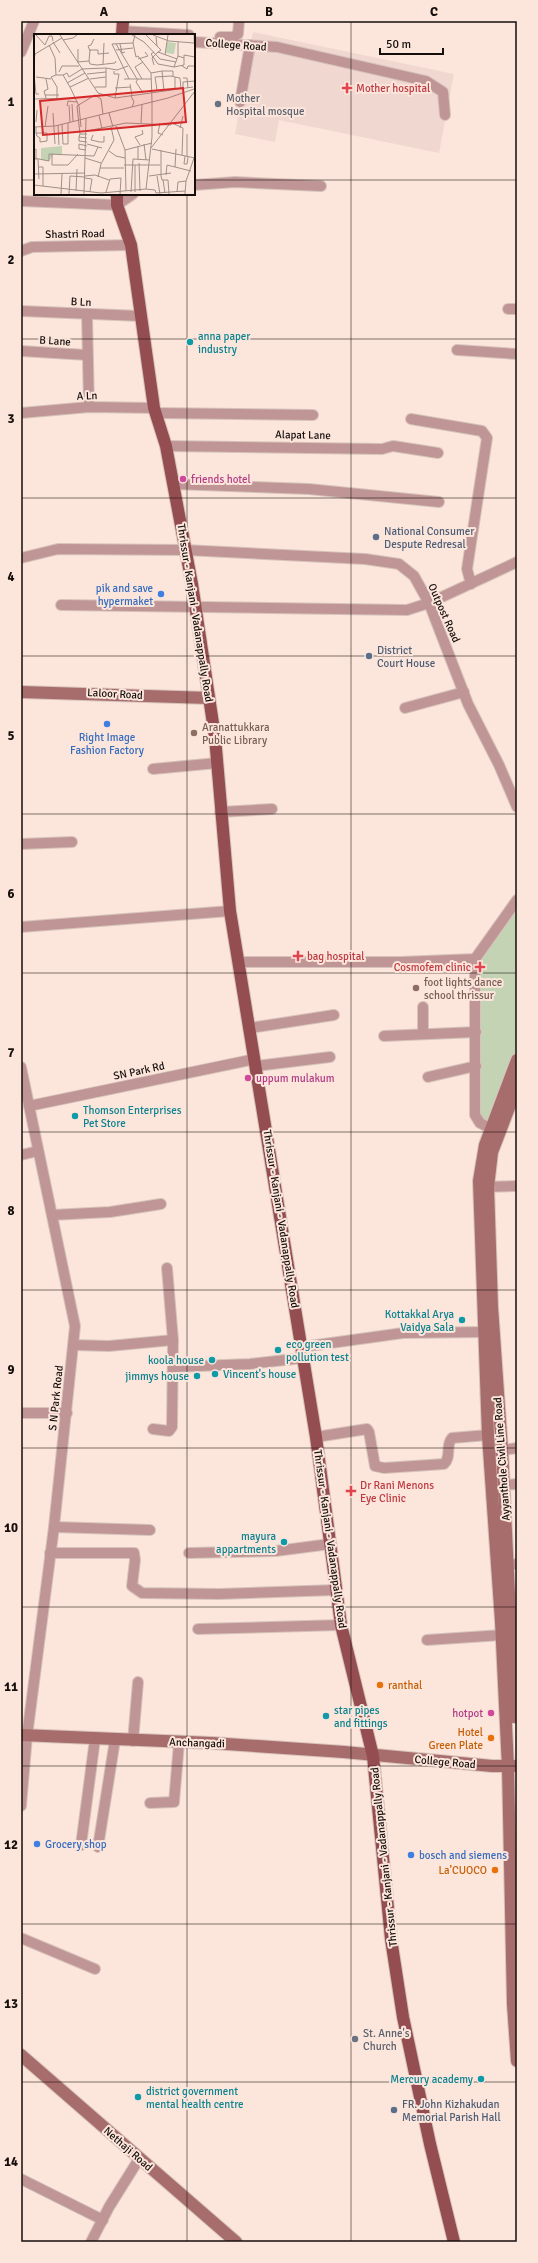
<svg xmlns="http://www.w3.org/2000/svg" width="538" height="2263" font-family="Signika,sans-serif">
<rect width="100%" height="100%" fill="#fce6dc"/>
<path fill="#f0d7cf" d="M253,32L454,74L439,153L279,120L275,142L235,134Z"/>
<path fill="#c3d3b4" d="M517,900V1059L490,1127L478,1120L475,959Z"/>
<g fill="none" stroke-linecap="round" stroke-linejoin="round">
<defs>
<g id="street">
<path d="M122,31L189,35"/>
<path d="M220,37H233L238,34L239,21"/>
<path d="M194,42L277,47L426,81L443,92L445,115"/>
<path d="M21,52L34,21"/>
<path d="M240,102L250,45"/>
<path d="M194,185L235,182L321,186"/>
<path d="M21,201L117,205L133,194"/>
<path d="M21,251L32,247L131,245"/>
<path d="M508,309H517"/>
<path d="M21,311L140,316"/>
<path d="M87,315L89,407"/>
<path d="M457,350L517,354"/>
<path d="M21,351L87,355"/>
<path d="M21,413L89,407L154,408"/>
<path d="M156,413L313,415"/>
<path d="M411,419L482,431L487,438L467,569L471,584"/>
<path d="M166,446L382,449L393,446L438,453"/>
<path d="M173,484L309,489L439,502"/>
<path d="M21,558L58,549L185,550L365,559L399,564L414,576L429,603L468,704L499,765L517,807"/>
<path d="M61,605L407,610L429,603L517,562"/>
<path d="M405,708L464,692"/>
<path d="M153,769L217,763"/>
<path d="M220,812L272,809"/>
<path d="M21,844L72,842"/>
<path d="M21,927L230,911"/>
<path d="M475,959V1115L480,1123L490,1128"/>
<path d="M239,962H400L475,959L517,900"/>
<path d="M423,1007V1034"/>
<path d="M250,1028L334,1015"/>
<path d="M384,1036L476,1032"/>
<path d="M256,1066L330,1057"/>
<path d="M21,1067L75,1326L54,1527L27,1736L21,1806"/>
<path d="M428,1077L476,1066"/>
<path d="M29,1106L255,1059"/>
<path d="M21,1155L38,1151"/>
<path d="M481,1187L517,1186"/>
<path d="M52,1215L110,1212L161,1204"/>
<path d="M74,1345L109,1346L173,1340"/>
<path d="M302,1347L403,1333L484,1332"/>
<path d="M173,1367L250,1364L303,1358"/>
<path d="M21,1413H67"/>
<path d="M153,1429L169,1431L172,1427L173,1340L167,1268"/>
<path d="M316,1437L367,1429L369,1432L375,1466L384,1468L444,1464C452,1456 445,1446 452,1438L488,1435"/>
<path d="M490,1452L517,1448"/>
<path d="M504,1485L517,1484"/>
<path d="M54,1527L150,1530"/>
<path d="M50,1553H134L135,1560L132,1586L142,1593L219,1594L336,1590"/>
<path d="M189,1553L276,1551L330,1544"/>
<path d="M508,1565L517,1564"/>
<path d="M198,1629L341,1625"/>
<path d="M427,1640L502,1635"/>
<path d="M133,1741L138,1682"/>
<path d="M150,1803L174,1802L179,1743"/>
<path d="M81,1845L95,1739"/>
<path d="M98,1847L115,1740"/>
<path d="M21,1938L95,1969"/>
<path d="M21,2179L103,2220"/>
<path d="M91,2242L109,2207L139,2159"/>
</g>
<g id="secondary">
<path d="M21,692L209,698"/>
<path d="M517,1060L485,1145L479,1181L488,1435L501,1621L508,1767L513,2004L517,2061"/>
<path d="M514,1717L512,1655L502,1450L492,1307L488,1187L492,1152L517,1087"/>
<path d="M21,1735L212,1743L344,1752L492,1766H517"/>
<path d="M21,2055L236,2242"/>
</g>
<g id="primary">
<path d="M122,35L123,21"/>
<path d="M117,194V205L131,245L154,408L166,446L192,584L215,737L230,911L316,1437L341,1625L373,1756L391,1939L403,2017L430,2144L454,2242"/>
</g>
</defs>
<use href="#street" stroke="#d7c3bb" stroke-width="12"/>
<use href="#secondary" stroke="#d7c3bb" stroke-width="14"/>
<use href="#primary" stroke="#d7c3bb" stroke-width="14"/>
<use href="#street" stroke="#bf9695" stroke-width="10"/>
<use href="#secondary" stroke="#a76c6c" stroke-width="12"/>
<use href="#primary" stroke="#944d50" stroke-width="12"/>
</g>
<path fill="none" stroke="#150e0b" stroke-width="1" stroke-opacity="0.55" d="M187,21V35M351,21V2242M21,180H35M194,180H517M187,194V2242M21,339H517M21,498H517M21,656H517M21,814H517M21,973H517M21,1132H517M21,1290H517M21,1448H517M21,1607H517M21,1766H517M21,1924H517M21,2082H517"/>
<g fill="#e0444e" stroke="#fce6dc" stroke-width="1.5">
<path d="M345 82h4v4h4v4h-4v4h-4v-4h-4v-4h4z"/>
<path d="M296 950h4v4h4v4h-4v4h-4v-4h-4v-4h4z"/>
<path d="M478 961h4v4h4v4h-4v4h-4v-4h-4v-4h4z"/>
<path d="M349 1485h4v4h4v4h-4v4h-4v-4h-4v-4h4z"/>
</g>
<g fill="#6b7280" stroke="#fce6dc" stroke-width="1.5">
<circle cx="218" cy="104" r="4"/>
<circle cx="355" cy="2039" r="4"/>
</g>
<g fill="#0f9aa8" stroke="#fce6dc" stroke-width="1.5">
<circle cx="190" cy="342" r="4"/>
<circle cx="75" cy="1116" r="4"/>
<circle cx="462" cy="1320" r="4"/>
<circle cx="278" cy="1350" r="4"/>
<circle cx="212" cy="1360" r="4"/>
<circle cx="215" cy="1374" r="4"/>
<circle cx="197" cy="1376" r="4"/>
<circle cx="284" cy="1542" r="4"/>
<circle cx="326" cy="1716" r="4"/>
<circle cx="481" cy="2079" r="4"/>
<circle cx="138" cy="2097" r="4"/>
</g>
<g fill="#d1479c" stroke="#fce6dc" stroke-width="1.5">
<circle cx="183" cy="479" r="4"/>
<circle cx="248" cy="1078" r="4"/>
<circle cx="491" cy="1713" r="4"/>
</g>
<g fill="#5c6f8a" stroke="#fce6dc" stroke-width="1.5">
<circle cx="376" cy="537" r="4"/>
<circle cx="369" cy="656" r="4"/>
<circle cx="394" cy="2110" r="4"/>
</g>
<g fill="#3f7fe0" stroke="#fce6dc" stroke-width="1.5">
<circle cx="161" cy="594" r="4"/>
<circle cx="107" cy="724" r="4"/>
<circle cx="37" cy="1844" r="4"/>
<circle cx="411" cy="1855" r="4"/>
</g>
<g fill="#8d6e63" stroke="#fce6dc" stroke-width="1.5">
<circle cx="194" cy="733" r="4"/>
<circle cx="416" cy="988" r="4"/>
</g>
<g fill="#e8710a" stroke="#fce6dc" stroke-width="1.5">
<circle cx="380" cy="1685" r="4"/>
<circle cx="491" cy="1738" r="4"/>
<circle cx="495" cy="1870" r="4"/>
</g>
<g text-anchor="middle" dominant-baseline="central" stroke-width="4" stroke-linejoin="round" paint-order="stroke">
<g font-size="11" fill="#150e0b" stroke="#fce6dc">
<text transform="translate(236 45) rotate(4)">College Road</text>
<text transform="translate(75 234) rotate(-1)">Shastri Road</text>
<text transform="translate(81 302) rotate(3)">B Ln</text>
<text transform="translate(55 341) rotate(4)">B Lane</text>
<text transform="translate(87 396) rotate(-2)">A Ln</text>
<text transform="translate(303 435) rotate(1)">Alapat Lane</text>
<text transform="translate(195 613) rotate(81)">Thrissur - Kanjani - Vadanappally Road</text>
<text transform="translate(444 613) rotate(66)">Outpost Road</text>
<text transform="translate(115 694) rotate(3)">Laloor Road</text>
<text transform="translate(139 1071) rotate(-12)">SN Park Rd</text>
<text transform="translate(281 1219) rotate(81)">Thrissur - Kanjani - Vadanappally Road</text>
<text transform="translate(56 1398) rotate(-84)">S N Park Road</text>
<text transform="translate(502 1459) rotate(-94)">Ayyanthole Civil Line Road</text>
<text transform="translate(330 1539) rotate(82)">Thrissur - Kanjani - Vadanappally Road</text>
<text transform="translate(197 1743) rotate(2)">Anchangadi</text>
<text transform="translate(445 1762) rotate(5)">College Road</text>
<text transform="translate(384 1857) rotate(-96)">Thrissur - Kanjani - Vadanappally Road</text>
<text transform="translate(128 2149) rotate(41)">Nethaji Road</text>
</g>
<g font-size="11" fill="#be3a42" stroke="#fce6dc" text-anchor="start">
<text x="356" y="88">Mother hospital</text>
<text x="307" y="956">bag hospital</text>
<text x="471" y="967" text-anchor="end">Cosmofem clinic</text>
<text x="360" y="1485">Dr Rani Menons<tspan x="360" dy="13">Eye Clinic</tspan></text>
</g>
<g font-size="11" fill="#5b616d" stroke="#fce6dc" text-anchor="start">
<text x="226" y="98">Mother<tspan x="226" dy="13">Hospital mosque</tspan></text>
<text x="363" y="2033">St. Anne's<tspan x="363" dy="13">Church</tspan></text>
</g>
<g font-size="11" fill="#0d838f" stroke="#fce6dc" text-anchor="start">
<text x="198" y="336">anna paper<tspan x="198" dy="13">industry</tspan></text>
<text x="83" y="1110">Thomson Enterprises<tspan x="83" dy="13">Pet Store</tspan></text>
<text x="454" y="1314" text-anchor="end">Kottakkal Arya<tspan x="454" dy="13">Vaidya Sala</tspan></text>
<text x="286" y="1344">eco green<tspan x="286" dy="13">pollution test</tspan></text>
<text x="204" y="1360" text-anchor="end">koola house</text>
<text x="223" y="1374">Vincent's house</text>
<text x="189" y="1376" text-anchor="end">jimmys house</text>
<text x="276" y="1536" text-anchor="end">mayura<tspan x="276" dy="13">appartments</tspan></text>
<text x="334" y="1710">star pipes<tspan x="334" dy="13">and fittings</tspan></text>
<text x="473" y="2079" text-anchor="end">Mercury academy</text>
<text x="146" y="2091">district government<tspan x="146" dy="13">mental health centre</tspan></text>
</g>
<g font-size="11" fill="#b23c85" stroke="#fce6dc" text-anchor="start">
<text x="191" y="479">friends hotel</text>
<text x="256" y="1078">uppum mulakum</text>
<text x="483" y="1713" text-anchor="end">hotpot</text>
</g>
<g font-size="11" fill="#4e5e75" stroke="#fce6dc" text-anchor="start">
<text x="384" y="531">National Consumer<tspan x="384" dy="13">Despute Redresal</tspan></text>
<text x="377" y="650">District<tspan x="377" dy="13">Court House</tspan></text>
<text x="402" y="2104">FR. John Kizhakudan<tspan x="402" dy="13">Memorial Parish Hall</tspan></text>
</g>
<g font-size="11" fill="#366cbe" stroke="#fce6dc" text-anchor="start">
<text x="153" y="588" text-anchor="end">pik and save<tspan x="153" dy="13">hypermaket</tspan></text>
<text x="107" y="737" text-anchor="middle">Right Image<tspan x="107" dy="13">Fashion Factory</tspan></text>
<text x="45" y="1844">Grocery shop</text>
<text x="419" y="1855">bosch and siemens</text>
</g>
<g font-size="11" fill="#785e54" stroke="#fce6dc" text-anchor="start">
<text x="202" y="727">Aranattukkara<tspan x="202" dy="13">Public Library</tspan></text>
<text x="424" y="982">foot lights dance<tspan x="424" dy="13">school thrissur</tspan></text>
</g>
<g font-size="11" fill="#c56008" stroke="#fce6dc" text-anchor="end">
<text x="388" y="1685" text-anchor="start">ranthal</text>
<text x="483" y="1732">Hotel<tspan x="483" dy="13">Green Plate</tspan></text>
<text x="487" y="1870">La’CUOCO</text>
</g>
</g>
<g transform="translate(34 34)">
<rect width="161" height="161" fill="#fce6dc"/>
<path d="M133,8L142,9L140,20L132,19ZM28,112V120H20L15,127L7,126V114Z" fill="#c3d3b4"/>
<path fill="none" stroke="#a09088" stroke-width="1" d="M2,1L11,11L15,2H18L19,7M26,1L64,59L81,64L159,53M98,1L110,8L126,25L142,28M101,1L99,9L102,23L104,22L117,39L118,67M112,1L123,12M119,1L135,7L160,9M160,1L161,23M122,3L123,12L127,16L124,18M29,6L39,4L43,1M19,8L26,19M82,10L103,45M86,10L88,19L91,18M15,11L21,24L22,41H29M44,15V28M82,16L99,14M56,17L54,12L57,11L60,5M120,18L117,20L124,30L140,33M131,21L134,1M144,22V8M150,24V31L140,33L144,22L150,24V21L161,23M104,25L114,22L111,18M0,27L1,20L28,4M55,27L56,16H64V20L75,19M55,27L56,30L63,31L81,29L82,27M43,28L55,27M69,30L70,9M120,31L118,24L124,18L143,25M148,32L153,35L154,32H161M48,35L35,43L33,39L29,41L36,53L55,44M48,35L72,34M80,37V40H85L81,64M128,37H139V42M25,38L28,32H45M117,39L128,37L130,57M53,40L72,38M0,41L2,60H5M22,41L17,43L23,53V64M2,43L17,45M141,43L146,44L147,55M149,44H153L154,54M56,45L72,43M90,45H117M95,45L78,10L99,9M104,45L102,48L109,59M108,45L101,33L109,28M33,49L51,39M96,50L98,62M36,53L45,72L47,93M61,53H72V34L83,36L94,32M81,54L97,53M149,54V48L161,47M123,56L121,43L137,42L141,43V55M11,61H25M61,61L67,65L69,80M97,62L100,68L98,73M12,64L10,57L14,55L12,45M0,65L41,64M38,70L39,87M35,71L36,88M33,72L34,67L43,68M19,79L21,110M75,79L79,93M65,81L68,95M2,88L3,76M107,89L108,71M126,89L124,99L129,101M138,89L149,94L148,121M28,90L29,110H34V89M24,91L25,111M82,92L91,116M0,93L21,92L134,64L160,55M2,93V99L3,102L6,104V108L13,107V99H2M11,93L14,72M146,94L149,82M53,97L92,89L137,91M46,100L43,72L61,61M53,100H46L45,103L53,104M59,101L57,106L66,108H70V102M45,103V107L53,108M53,110L68,114M110,110L112,126M106,111L101,103L109,100L108,96M104,112V125M117,114L161,57M118,115L161,124M0,116L2,115V126M52,116L45,115V110L53,112M127,116V142L128,146H134L135,160M75,117L82,122L91,124M18,120V131H34L44,120M151,122L150,130H153L154,123M153,122V100M0,124L15,127V120L60,122L64,113M51,124L67,129M4,125L5,145M105,129L106,157M90,131H126M5,133H9V152M141,133L142,115M66,134H90M0,140L51,139M132,141L133,131L157,137M51,142L61,141L75,146M115,142L137,139M123,142L126,160M64,143L67,130L80,106L77,93M51,144L58,145L56,157M129,146L131,159M0,151L67,159L112,155L118,103V67M112,155L121,156L122,159L151,157M42,157L43,135M92,157L91,116L118,109M72,158L76,145L87,144L86,160M97,158L99,125L116,126M101,158V131M143,158L144,148L152,147M27,160L28,140M35,160L36,142L51,143M50,160L52,84M151,160L152,147L160,124"/>
<path fill="#d62828" fill-opacity="0.15" stroke="#d62828" stroke-width="2" d="M149,54L152,88L9,101L6,67Z"/>
<rect width="161" height="161" fill="none" stroke="#150e0b" stroke-width="2"/>
</g>
<rect width="538" height="2263" fill="none" stroke="#fce6dc" stroke-width="44"/>
<path d="M380 48v6h63v-6" fill="none" stroke="#150e0b" stroke-width="2"/>
<text x="386" y="48" font-size="12" fill="#150e0b" stroke="#fce6dc" stroke-width="3" paint-order="stroke">50 m</text>
<rect x="22" y="22" width="494" height="2219" fill="none" stroke="#150e0b" stroke-width="1.5"/>
<g font-size="13" text-anchor="middle" font-weight="bold" fill="#150e0b">
<text x="104" y="16">A</text>
<text x="269" y="16">B</text>
<text x="434" y="16">C</text>
<text x="11" y="106">1</text>
<text x="11" y="264">2</text>
<text x="11" y="423">3</text>
<text x="11" y="581">4</text>
<text x="11" y="740">5</text>
<text x="11" y="898">6</text>
<text x="11" y="1057">7</text>
<text x="11" y="1215">8</text>
<text x="11" y="1374">9</text>
<text x="11" y="1532">10</text>
<text x="11" y="1691">11</text>
<text x="11" y="1849">12</text>
<text x="11" y="2008">13</text>
<text x="11" y="2166">14</text>
</g>
</svg>
